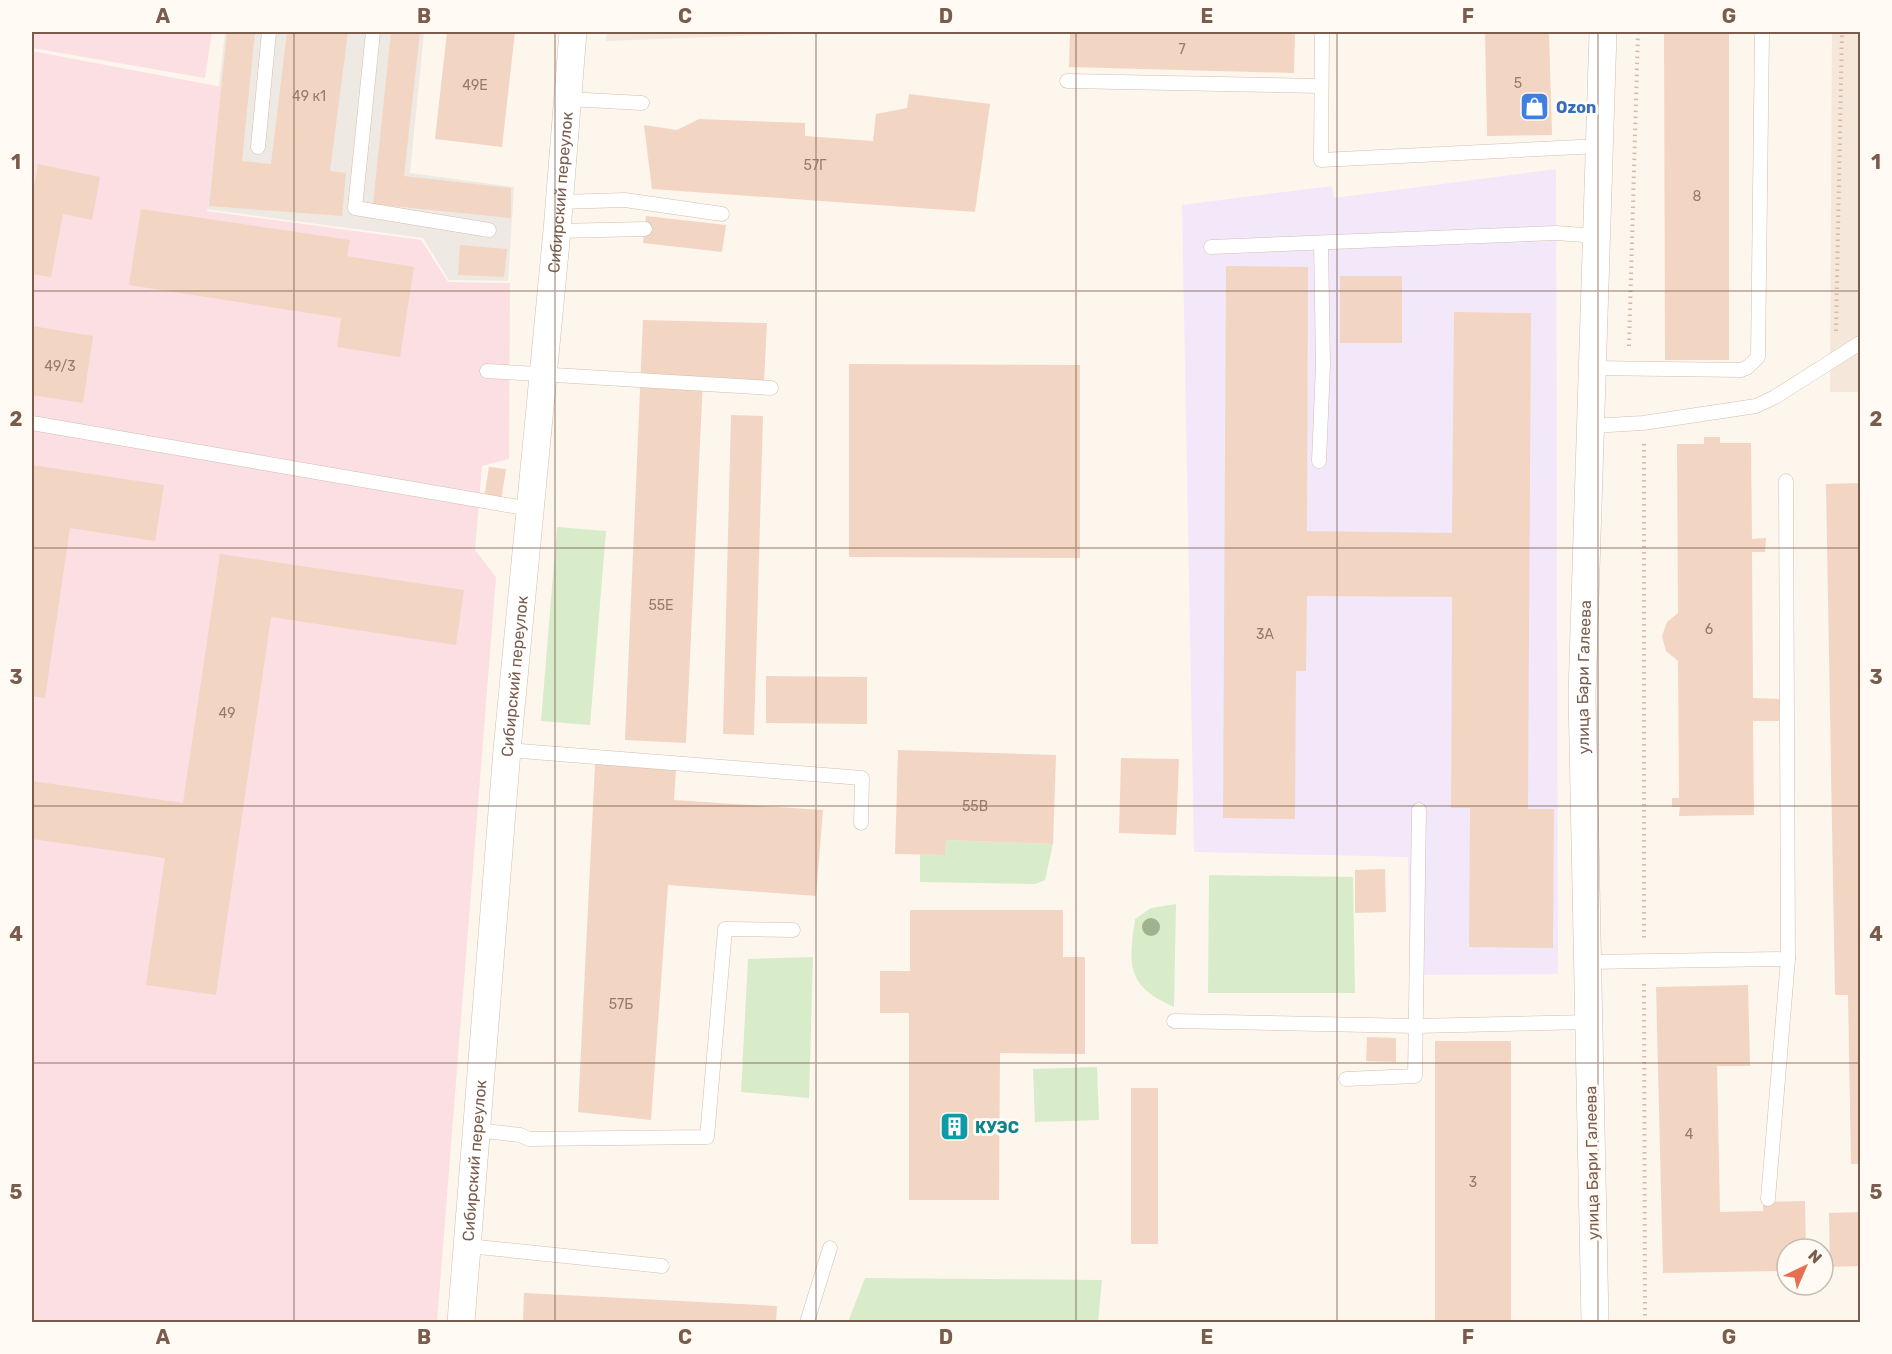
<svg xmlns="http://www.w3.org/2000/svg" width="1892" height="1354" font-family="Rubik,sans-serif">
<rect width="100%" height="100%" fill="#fdf6ec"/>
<g fill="#f5e8da">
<path d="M607,32H846L606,41Z"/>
<path d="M1832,32H1860V392H1830Z"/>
</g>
<path fill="#efe9e4" d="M225,32H424L410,173L514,187L508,281L449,280L423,238L205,209Z"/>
<path fill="#f3e8fa" d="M1556,169L1558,974L1410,975L1408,857L1194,852L1182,205L1332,186L1334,198Z"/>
<g fill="#fbdfe3">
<path d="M32,32H212L205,78L32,48Z"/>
<path d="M32,51L222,87L207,211L421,240L448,282L510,283L509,459L482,466L475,550L496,577L437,1322H32Z"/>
</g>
<g fill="#d8ecc9">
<path d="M557,527L606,531L590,725L541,721Z"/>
<path d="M946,840L1053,844L1045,880L1035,884L920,882V854L945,855Z"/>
<path d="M1209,875L1353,877L1355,993H1208Z"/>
<path d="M1176,904L1174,1007C1127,986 1128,967 1135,919L1151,908Z"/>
<path d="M813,957L809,1098L741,1092L748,959Z"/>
<path d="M1097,1067L1099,1120L1035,1122L1033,1069Z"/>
<path d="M865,1278L1102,1280L1098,1322H848Z"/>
</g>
<g fill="#f3d5c3">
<path d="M227,32H255L242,161L271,164L287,32H348L330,171L346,173L342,216L209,206Z"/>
<path d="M391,32H420L404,176L511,188V218L373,204Z"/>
<path d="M447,32H515L502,147L435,139Z"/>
<path d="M1070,32H1295L1294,73L1069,67Z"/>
<path d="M1485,32H1549L1552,135L1487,136Z"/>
<path d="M1664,32H1729V360H1665Z"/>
<path d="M909,94L990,104L975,212L652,189L644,125L677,130L699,119L805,123V136L873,141L876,114L907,108Z"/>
<path d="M38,164L100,177L92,220L63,214L51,277L32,274V187H34Z"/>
<path d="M141,209L350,240L347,256L414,267L400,357L337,347L341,318L129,285Z"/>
<path d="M646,216L726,225L722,252L643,243Z"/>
<path d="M460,245L507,249L504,277L458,275Z"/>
<path d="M1226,266L1308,267L1307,531L1452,533L1454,312L1531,313L1528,809H1554L1553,948L1469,947L1470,808H1451L1452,597L1307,596L1306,671H1296L1295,819L1223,818Z"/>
<rect x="1340" y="276" width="62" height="67"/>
<path d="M643,320L767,323L764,382L703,379L686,743L625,740Z"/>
<path d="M32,326L93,336L83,403L32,395Z"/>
<path d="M849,364L1080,365V558L849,557Z"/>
<path d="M731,415L763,416L754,735L723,734Z"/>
<path d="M1704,437H1720V443H1751L1752,539L1766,538L1765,552H1752L1753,698L1780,699L1779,721H1753L1754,815L1679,816L1680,807H1672V798H1679L1678,661L1666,651L1662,636L1667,622L1678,613L1677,444H1704Z"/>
<path d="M32,465L164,485L155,541L70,528L45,698L32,696Z"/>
<path d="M489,467L506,469L501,501L484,498Z"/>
<path d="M1860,483V1164H1851L1848,995H1835L1826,484Z"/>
<path d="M220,554L464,590L456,645L271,617L216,995L146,985L165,858L32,839V781L183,803Z"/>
<path d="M766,676L867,677V724L766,723Z"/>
<path d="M898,750L1056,755L1053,844L946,840L945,855L895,854Z"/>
<path d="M1121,758L1179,759L1176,835L1119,833Z"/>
<path d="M595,764L676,770L674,800L823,810L816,896L668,885L651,1120L578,1112Z"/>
<path d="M1385,869L1386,912L1355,913V870Z"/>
<path d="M910,910H1063V957H1085V1054L1000,1053L999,1200H909V1013H880V971H910Z"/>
<path d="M1748,985L1750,1066H1717L1720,1212L1763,1211V1202L1805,1201L1806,1249H1787V1271L1663,1273L1656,987Z"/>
<path d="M1367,1037L1396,1038V1062L1366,1061Z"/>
<rect x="1435" y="1041" width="76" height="281"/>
<rect x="1131" y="1088" width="27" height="156"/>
<path d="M1860,1212V1266L1830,1267L1829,1213Z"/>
<path d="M524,1293L777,1306L776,1322H523Z"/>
</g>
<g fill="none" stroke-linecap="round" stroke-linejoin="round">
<defs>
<g id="service">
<path d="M373,32L355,208L489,230"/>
<path d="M1322,32L1321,160L1599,146"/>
<path d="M1067,81L1320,86"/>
<path d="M567,99L642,103"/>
<path d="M258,147L269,32"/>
<path d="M559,202L625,200L722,214"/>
<path d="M557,231L645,229"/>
<path d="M1211,247L1556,233L1597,236"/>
<path d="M1592,368L1741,370L1748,367L1758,357L1762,32"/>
<path d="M487,371L771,388"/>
<path d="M32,423L530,509"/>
<path d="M1591,426L1643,423L1756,406L1775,397L1860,343"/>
<path d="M1319,461L1323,365L1321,243"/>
<path d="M507,750L862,778L861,823"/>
<path d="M1588,962L1788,959"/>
<path d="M1174,1021L1416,1026L1589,1022"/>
<path d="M1346,1079L1415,1076L1419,810"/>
<path d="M477,1130L520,1135L529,1139L707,1137L725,929L793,930"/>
<path d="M1768,1199L1788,959L1786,481"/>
<path d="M468,1246L662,1266"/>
<path d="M807,1322L830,1248"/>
</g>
<g id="minor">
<path id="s1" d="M461,1322L507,750L557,231L573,32"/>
<path id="s2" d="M1595,1322L1582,694L1603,32"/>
</g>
</defs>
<use href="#service" stroke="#d1beb0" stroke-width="15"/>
<use href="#minor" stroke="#d1beb0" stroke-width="28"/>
<g stroke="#d9b8a5" stroke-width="4" stroke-dasharray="1.5 4.5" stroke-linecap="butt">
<path d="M1836,331L1842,32"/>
<path d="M1629,346L1638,32"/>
<path d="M1644,444V941"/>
<path d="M1644,984L1645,1322"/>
</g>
<use href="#service" stroke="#fff" stroke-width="14"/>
<use href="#minor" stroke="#fff" stroke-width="27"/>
</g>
<circle fill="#a0b28e" cx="1151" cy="927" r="9"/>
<path fill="none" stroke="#7a5c4d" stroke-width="1.5" stroke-opacity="0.55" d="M294,32V1322M555,32V1322M816,32V1322M1076,32V1322M1337,32V1322M1598,32V1322M32,291H1860M32,548H1860M32,806H1860M32,1063H1860"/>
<defs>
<symbol id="shop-square" viewBox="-11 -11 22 22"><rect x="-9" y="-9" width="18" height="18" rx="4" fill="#3f7fe0" stroke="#fffaf3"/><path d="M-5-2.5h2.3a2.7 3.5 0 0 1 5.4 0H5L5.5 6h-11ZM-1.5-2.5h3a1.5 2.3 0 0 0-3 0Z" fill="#fff"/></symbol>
<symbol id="building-square" viewBox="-11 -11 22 22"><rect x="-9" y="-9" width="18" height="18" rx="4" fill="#0f9aa8" stroke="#fffaf3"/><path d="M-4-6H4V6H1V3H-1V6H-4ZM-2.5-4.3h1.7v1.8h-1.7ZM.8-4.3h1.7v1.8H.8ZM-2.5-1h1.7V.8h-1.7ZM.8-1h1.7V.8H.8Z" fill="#fff"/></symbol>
</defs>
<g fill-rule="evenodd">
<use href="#shop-square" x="1518" y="90" width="33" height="33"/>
<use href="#building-square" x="938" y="1110" width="33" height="33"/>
</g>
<g text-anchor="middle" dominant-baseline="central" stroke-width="6" stroke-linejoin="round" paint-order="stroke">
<g font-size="14" fill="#987a6a">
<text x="1182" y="49">7</text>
<text x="1518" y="83">5</text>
<text x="475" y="85">49Е</text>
<text x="309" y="96">49 к1</text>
<text x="815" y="165">57Г</text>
<text x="1697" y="196">8</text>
<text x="60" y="366">49/3</text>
<text x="661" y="605">55Е</text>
<text x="1709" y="629">6</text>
<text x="1265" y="634">3А</text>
<text x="227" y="713">49</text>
<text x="975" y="806">55В</text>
<text x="621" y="1004">57Б</text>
<text x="1689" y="1134">4</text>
<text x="1473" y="1182">3</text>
</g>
<g font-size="16" font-weight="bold" fill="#366cbe" stroke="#fffaf3" text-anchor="start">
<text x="1556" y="107">Ozon</text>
</g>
<g font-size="16" fill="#7a5c4d" stroke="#fffaf3">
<text stroke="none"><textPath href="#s1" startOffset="1134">Сибирский переулок</textPath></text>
<text stroke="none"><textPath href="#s1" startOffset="648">Сибирский переулок</textPath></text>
<text stroke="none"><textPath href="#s2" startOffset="645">улица Бари Галеева</textPath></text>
<text stroke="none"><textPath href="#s1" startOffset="162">Сибирский переулок</textPath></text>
<text transform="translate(1592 1163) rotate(-91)">улица Бари Галеева</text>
</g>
<g font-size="16" font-weight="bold" fill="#0d838f" stroke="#fffaf3" text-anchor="start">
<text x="975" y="1127">КУЭС</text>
</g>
</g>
<rect width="1892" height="1354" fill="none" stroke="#fffaf3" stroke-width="66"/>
<g transform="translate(1805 1267) rotate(44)"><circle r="28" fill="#fffaf3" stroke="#cabbb1" stroke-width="1.5"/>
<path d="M0-4.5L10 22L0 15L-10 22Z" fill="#e76f51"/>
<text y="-9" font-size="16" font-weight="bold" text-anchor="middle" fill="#7a5c4d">N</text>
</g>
<rect x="33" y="33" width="1826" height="1288" fill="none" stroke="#7a5c4d" stroke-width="2"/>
<g font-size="20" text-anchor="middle" font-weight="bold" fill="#7a5c4d">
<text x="163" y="23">A</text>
<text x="424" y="23">B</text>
<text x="685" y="23">C</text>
<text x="946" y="23">D</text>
<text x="1207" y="23">E</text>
<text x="1468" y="23">F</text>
<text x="1729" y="23">G</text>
<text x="16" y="169">1</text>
<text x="1876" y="169">1</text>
<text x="16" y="426">2</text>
<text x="1876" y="426">2</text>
<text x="16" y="684">3</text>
<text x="1876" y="684">3</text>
<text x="16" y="941">4</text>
<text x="1876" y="941">4</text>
<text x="16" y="1199">5</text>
<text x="1876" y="1199">5</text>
<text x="163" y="1344">A</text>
<text x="424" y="1344">B</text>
<text x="685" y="1344">C</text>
<text x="946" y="1344">D</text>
<text x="1207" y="1344">E</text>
<text x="1468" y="1344">F</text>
<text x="1729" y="1344">G</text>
</g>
</svg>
